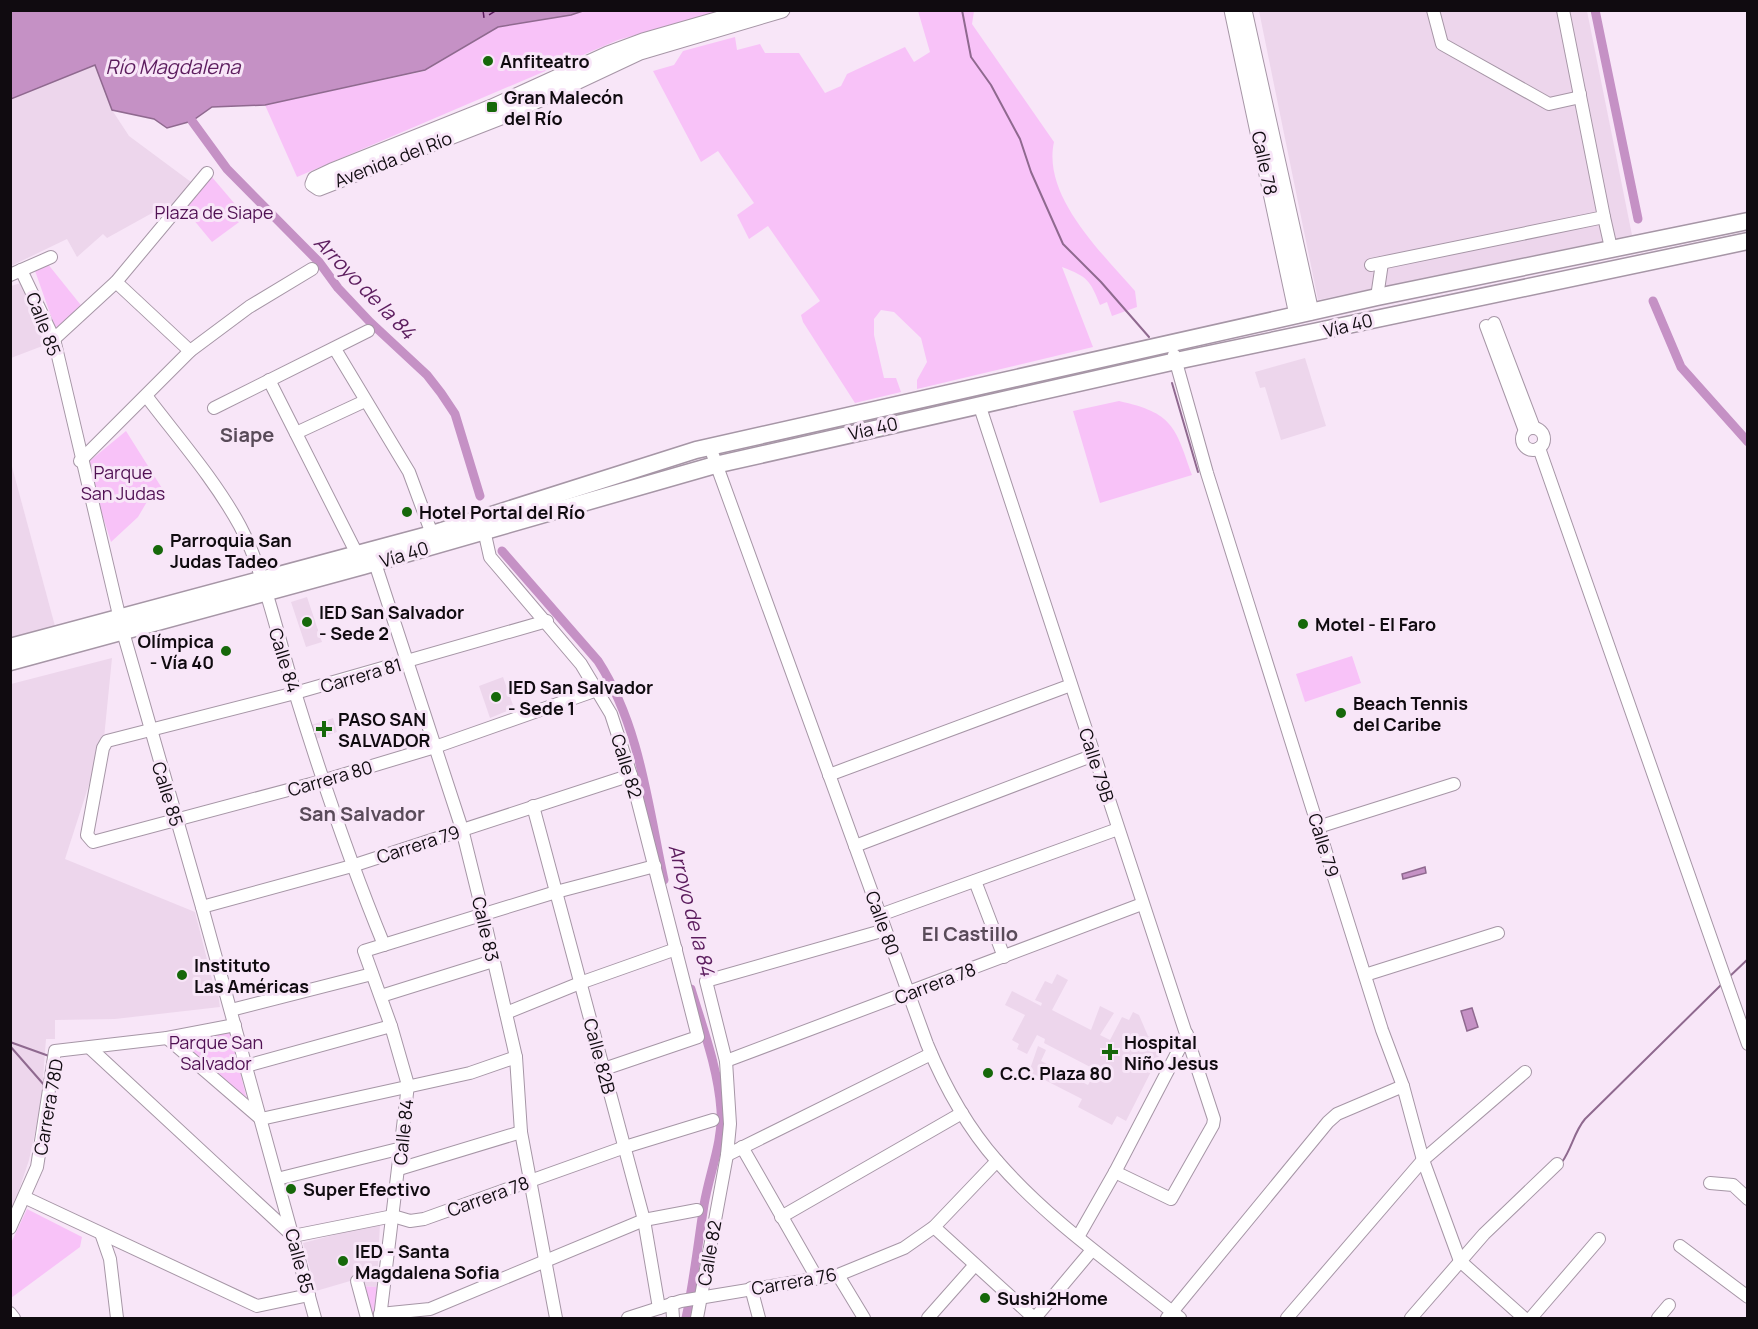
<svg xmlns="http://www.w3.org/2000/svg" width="1758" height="1329" font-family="Manrope,sans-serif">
<rect width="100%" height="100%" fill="#f8e6f8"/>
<g fill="#edd6ec">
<path d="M1259,11H1587L1632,235L1318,300Z"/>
<path d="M95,65L112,110L129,136L191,182L167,213L163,207L107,238L103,234L77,257L67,239L11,266V99Z"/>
<path d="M21,283L45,345L11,358V286Z"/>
<path d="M1305,358L1326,426L1281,440L1265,387L1260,388L1255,372Z"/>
<path d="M11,463L55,626L11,637H10Z"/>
<path d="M307,597L322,642L306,647L291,602Z"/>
<path d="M112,658L104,738L65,859L195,912L214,987H217L220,1007L115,1019L55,1020V1039H46L41,1105L29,1160L11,1214V684Z"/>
<path d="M503,677L514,708L490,718L479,686Z"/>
<path d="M333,718L337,732L316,739L311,725Z"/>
<path d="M1057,974L1068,980L1052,1010L1091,1030L1100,1006L1114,1013L1100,1035L1110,1040L1122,1017L1129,1020L1133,1012L1139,1015L1148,1036L1165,1044L1126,1121L1117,1116L1112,1125L1078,1107L1082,1099L1029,1072L1038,1046L1046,1050L1041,1061L1088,1085L1096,1070L1044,1043L1045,1039L1037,1035L1027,1054L1017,1049L1019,1044L1012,1040L1025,1015L1005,1005L1012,991L1041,1006L1042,1003L1035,1000L1045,981L1052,984Z"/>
<path d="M380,1223L377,1287L359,1286L357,1279L316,1291L303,1243Z"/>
</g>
<g fill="#f8c2f8">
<path d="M583,11H720L618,40L297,177L265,105L425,71L498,27L571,15Z"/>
<path d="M918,11H974L972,24L1054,142C1042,196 1102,253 1135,291L1137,307L1112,316L1107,302L1100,305C1090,280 1088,277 1062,267L1093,347L917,389V380L927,362L921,338L894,312L881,310L874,319V335L884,378H896L901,392L855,403L803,322L801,315L820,301L768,226L749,239L737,215L754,203L718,151L701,162L653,71L674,65L683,51L735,37L737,50L760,44L765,53H799L825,93L841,86L847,74L905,47L914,62L930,52Z"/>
<path d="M211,176L246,217L212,242L183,207Z"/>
<path d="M47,263L84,309L57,333L34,268Z"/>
<path d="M1119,401C1173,413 1175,426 1192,475L1100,503L1073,411Z"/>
<path d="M126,431L165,493L148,500L138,517L111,542L86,464Z"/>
<path d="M1352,656L1361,683L1305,702L1296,674Z"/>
<path d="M230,1031L249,1108L174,1040Z"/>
<path d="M27,1209L82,1237L80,1247L11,1298V1243Z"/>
<path d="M359,1286L377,1287L375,1318H369Z"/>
</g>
<g fill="#c591c5" stroke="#8f698f" stroke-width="1.5">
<path d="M11,10H583V11L571,15L498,27L425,70L265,105L212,107L192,121L167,128L154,119L112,110L95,65L11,99Z"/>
<path d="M1425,867L1426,873L1403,879L1402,874Z"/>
<path d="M1472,1008L1478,1027L1467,1031L1461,1011Z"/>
</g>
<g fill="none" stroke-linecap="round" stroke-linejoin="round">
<g stroke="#8f698f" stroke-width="2">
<path d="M962,10L971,57L991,85L1020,139L1031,172L1063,244L1101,282L1149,337"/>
<path d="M1172,383L1198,472"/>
<path d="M1729,977L1748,959"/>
<path d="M10,1042L49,1056"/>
<path d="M10,1046L45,1086"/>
<path d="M1562,1162C1572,1148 1574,1132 1585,1119L1723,983"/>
</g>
<g stroke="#c591c5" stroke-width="9">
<path d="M1595,10L1638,219"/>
<path d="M192,121L227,169L319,262L338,288L370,322L427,375L441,393L455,414L480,496"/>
<path d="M1653,301L1681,367L1748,442"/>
<path d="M502,551L598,661C640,726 648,806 664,880"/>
<path d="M686,1318C694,1281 698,1243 704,1205C709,1174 723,1142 721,1110C718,1068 703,1029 691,989"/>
</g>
<path stroke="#5c1d5e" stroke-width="1.5" stroke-dasharray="8 6" stroke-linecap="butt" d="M483,10L484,18L497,10"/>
<defs>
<g id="minor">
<path d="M1433,10L1442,44L1549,104L1576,98L1580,94"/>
<path d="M1604,217L1611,248"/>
<path d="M1371,265L1604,217L1563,10"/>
<path d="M21,270L54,339L123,632L202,907L315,1318"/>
<path d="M10,275L51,257"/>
<path d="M116,282L190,351"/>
<path d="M1377,297L1382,263"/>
<path d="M1494,323L1534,428"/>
<path d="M1486,326L1525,431"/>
<path d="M54,339L116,282L207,173"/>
<path d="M335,349L409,472L432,534"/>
<path d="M1174,355L1207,473L1331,868L1382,1030L1403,1086L1423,1160L1460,1261L1524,1318"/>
<path d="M269,380L360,560"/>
<path d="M147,397C179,439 215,480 240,526C264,571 278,637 293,686C320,774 349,860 384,945"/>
<path d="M979,404L1214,1119L1213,1125L1171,1199L1115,1172"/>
<path d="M214,408L368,331"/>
<circle cx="1533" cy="439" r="11"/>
<path d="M296,433L365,401"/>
<path d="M710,447L927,1044C944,1085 967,1127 997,1161C1050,1222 1118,1268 1180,1318"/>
<path d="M1539,448L1748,1044"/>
<path d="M80,461L190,351L249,307L312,269"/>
<path d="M484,530L490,557L581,664L611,714L631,775L698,1037L604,1069"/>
<path d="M373,557L462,829L483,914L516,1057L521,1132L556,1318"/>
<path d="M547,621L295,693L107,741L103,748L87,835L93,842L322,781L435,747L597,690"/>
<path d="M829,775L1071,685"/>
<path d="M533,806L644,1220L659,1308"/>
<path d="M1318,827L1454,784"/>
<path d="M855,846L1094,755"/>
<path d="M975,881L1004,957"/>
<path d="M202,907L352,866L631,775"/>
<path d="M880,915L1118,829"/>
<path d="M1365,975L1498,933"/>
<path d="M381,996L493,961"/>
<path d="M231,1010L372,974"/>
<path d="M506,1013L580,983L676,949"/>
<path d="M167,1038L261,1119L470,1073L516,1057"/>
<path d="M90,1048L293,1236L393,1216L410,1221L424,1219L625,1147L713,1120"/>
<path d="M726,1061L1142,904"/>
<path d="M246,1066L391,1026"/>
<path d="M742,1147L817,1278"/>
<path d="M727,1155L931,1054"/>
<path d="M399,1169L521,1132"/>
<path d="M277,1179L402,1148"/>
<path d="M1710,1183L1733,1185L1748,1199"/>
<path d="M26,1198L257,1306L309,1295"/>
<path d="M781,1217L962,1113"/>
<path d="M934,1227L1034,1318"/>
<path d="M10,1228L37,1167L55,1051L167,1038L235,1025"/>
<path d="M102,1236L110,1259L117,1318"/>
<path d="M1078,1237L1115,1172L1187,1034"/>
<path d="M1680,1246L1748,1297"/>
<path d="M838,1275L864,1318"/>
<path d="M357,1281L367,1318"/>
<path d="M751,1288L759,1318"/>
<path d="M672,1303L673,1318"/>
<path d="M10,1313L14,1318"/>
<path d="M380,1314L430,1309L644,1220L697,1210"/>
<path d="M380,1318L408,1085L391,1026L364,951L556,892L655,866"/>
<path d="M628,1318L681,1301L838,1275L904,1248L934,1227L997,1161"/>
<path d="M697,1318L727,1155L730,1124L726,1061L706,981L885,930"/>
<path d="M928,1318L974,1266"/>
<path d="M1035,1318L1092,1250"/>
<path d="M1167,1318L1328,1122L1337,1114L1403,1086"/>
<path d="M1287,1318L1423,1160L1525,1072"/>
<path d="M1411,1318L1484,1234L1557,1164"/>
<path d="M1531,1318L1599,1239"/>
<path d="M1658,1318L1669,1305"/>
</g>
<g id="major">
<path d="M751,10L643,41L608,54L492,107L332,171L315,179L313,184L319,188L506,115L640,52L782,10"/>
<path d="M1232,10L1297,315"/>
<path d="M1244,10L1311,312"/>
</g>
<g id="highway">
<path d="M10,647L432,534L696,450L1377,297L1748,221"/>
<path d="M10,662L363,566L715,465L1176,361L1748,241"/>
</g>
</defs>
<use href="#minor" stroke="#a696a6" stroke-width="14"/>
<use href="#major" stroke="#a696a6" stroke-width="17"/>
<use href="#highway" stroke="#a696a6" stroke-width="19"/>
<use href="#minor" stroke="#fff" stroke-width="12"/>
<use href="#major" stroke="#fff" stroke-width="15"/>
<use href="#highway" stroke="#fff" stroke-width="16"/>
</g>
<g fill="#16680a" stroke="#f8e6f8" stroke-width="2">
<circle cx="488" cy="61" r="6"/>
<rect x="486" y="101" width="12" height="12" rx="3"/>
<circle cx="407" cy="512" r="6"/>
<circle cx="158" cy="550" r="6"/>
<circle cx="307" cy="622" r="6"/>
<circle cx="1303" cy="624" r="6"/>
<circle cx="226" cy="651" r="6"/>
<circle cx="496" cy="697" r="6"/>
<circle cx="1341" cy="713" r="6"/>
<path d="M321 720h6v6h6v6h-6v6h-6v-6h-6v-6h6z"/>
<circle cx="182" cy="975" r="6"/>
<path d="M1107 1043h6v6h6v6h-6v6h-6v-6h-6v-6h6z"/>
<circle cx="988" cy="1073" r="6"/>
<circle cx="291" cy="1189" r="6"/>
<circle cx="343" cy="1261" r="6"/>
<circle cx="985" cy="1298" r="6"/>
</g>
<g text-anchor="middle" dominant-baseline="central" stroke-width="6" stroke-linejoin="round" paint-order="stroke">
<g font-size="18" font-weight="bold" fill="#100b10" stroke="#f8e6f8" text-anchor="start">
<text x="500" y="61">Anfiteatro</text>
<text x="504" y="97">Gran Malecón<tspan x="504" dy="21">del Río</tspan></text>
<text x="419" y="512">Hotel Portal del Río</text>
<text x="170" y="540">Parroquia San<tspan x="170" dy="21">Judas Tadeo</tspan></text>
<text x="319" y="612">IED San Salvador<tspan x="319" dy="21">- Sede 2</tspan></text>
<text x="1315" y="624">Motel - El Faro</text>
<text x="214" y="641" text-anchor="end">Olímpica<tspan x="214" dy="21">- Vía 40</tspan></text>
<text x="508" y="687">IED San Salvador<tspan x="508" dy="21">- Sede 1</tspan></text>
<text x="1353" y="703">Beach Tennis<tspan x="1353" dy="21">del Caribe</tspan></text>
<text x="338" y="719">PASO SAN<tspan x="338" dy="21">SALVADOR</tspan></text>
<text x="194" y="965">Instituto<tspan x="194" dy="21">Las Américas</tspan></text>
<text x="1124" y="1042">Hospital<tspan x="1124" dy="21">Niño Jesus</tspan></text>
<text x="1000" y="1073">C.C. Plaza 80</text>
<text x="303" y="1189">Super Efectivo</text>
<text x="355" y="1251">IED - Santa<tspan x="355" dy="21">Magdalena Sofia</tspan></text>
<text x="997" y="1298">Sushi2Home</text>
</g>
<g font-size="18" fill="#100b10" stroke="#f8e6f8">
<text transform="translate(393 159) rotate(-21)">Avenida del Río</text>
<text transform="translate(1265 163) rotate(78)">Calle 78</text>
<text transform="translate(44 324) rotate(69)">Calle 85</text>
<text transform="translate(1348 325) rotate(-14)">Vía 40</text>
<text transform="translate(873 428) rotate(-13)">Vía 40</text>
<text transform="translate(404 554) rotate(-17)">Vía 40</text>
<text transform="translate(285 660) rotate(73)">Calle 84</text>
<text transform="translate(361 675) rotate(-16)">Carrera 81</text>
<text transform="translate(1097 765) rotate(72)">Calle 79B</text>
<text transform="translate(627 766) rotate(73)">Calle 82</text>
<text transform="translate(330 778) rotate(-16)">Carrera 80</text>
<text transform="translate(168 794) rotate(73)">Calle 85</text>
<text transform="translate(418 844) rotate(-18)">Carrera 79</text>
<text transform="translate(1324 845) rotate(73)">Calle 79</text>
<text transform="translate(883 923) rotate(70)">Calle 80</text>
<text transform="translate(486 929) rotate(77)">Calle 83</text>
<text transform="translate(935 983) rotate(-21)">Carrera 78</text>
<text transform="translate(600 1056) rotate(75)">Calle 82B</text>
<text transform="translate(48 1107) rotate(-80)">Carrera 78D</text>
<text transform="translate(403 1132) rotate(-84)">Calle 84</text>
<text transform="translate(488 1196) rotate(-20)">Carrera 78</text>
<text transform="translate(709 1253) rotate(-80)">Calle 82</text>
<text transform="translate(300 1261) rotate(75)">Calle 85</text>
<text transform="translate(794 1281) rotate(-10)">Carrera 76</text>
</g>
<g font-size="18" fill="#501153" stroke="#f8e6f8">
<text x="214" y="212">Plaza de Siape</text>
<text x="123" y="472">Parque<tspan x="123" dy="21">San Judas</tspan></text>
<text x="216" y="1042">Parque San<tspan x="216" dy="21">Salvador</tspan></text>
</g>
<g font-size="20" font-style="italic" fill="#5c1d5e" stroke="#f8e6f8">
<text x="173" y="66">Río Magdalena</text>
<text transform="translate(365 287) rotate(46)">Arroyo de la 84</text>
<text transform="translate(692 910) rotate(76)">Arroyo de la 84</text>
</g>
<g font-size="20" font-weight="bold" fill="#594b59" stroke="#f8e6f8">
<text x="247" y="434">Siape</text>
<text x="362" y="813">San Salvador</text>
<text x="970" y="933">El Castillo</text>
</g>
</g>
<rect width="1758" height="1329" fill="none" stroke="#100b10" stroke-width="24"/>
</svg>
